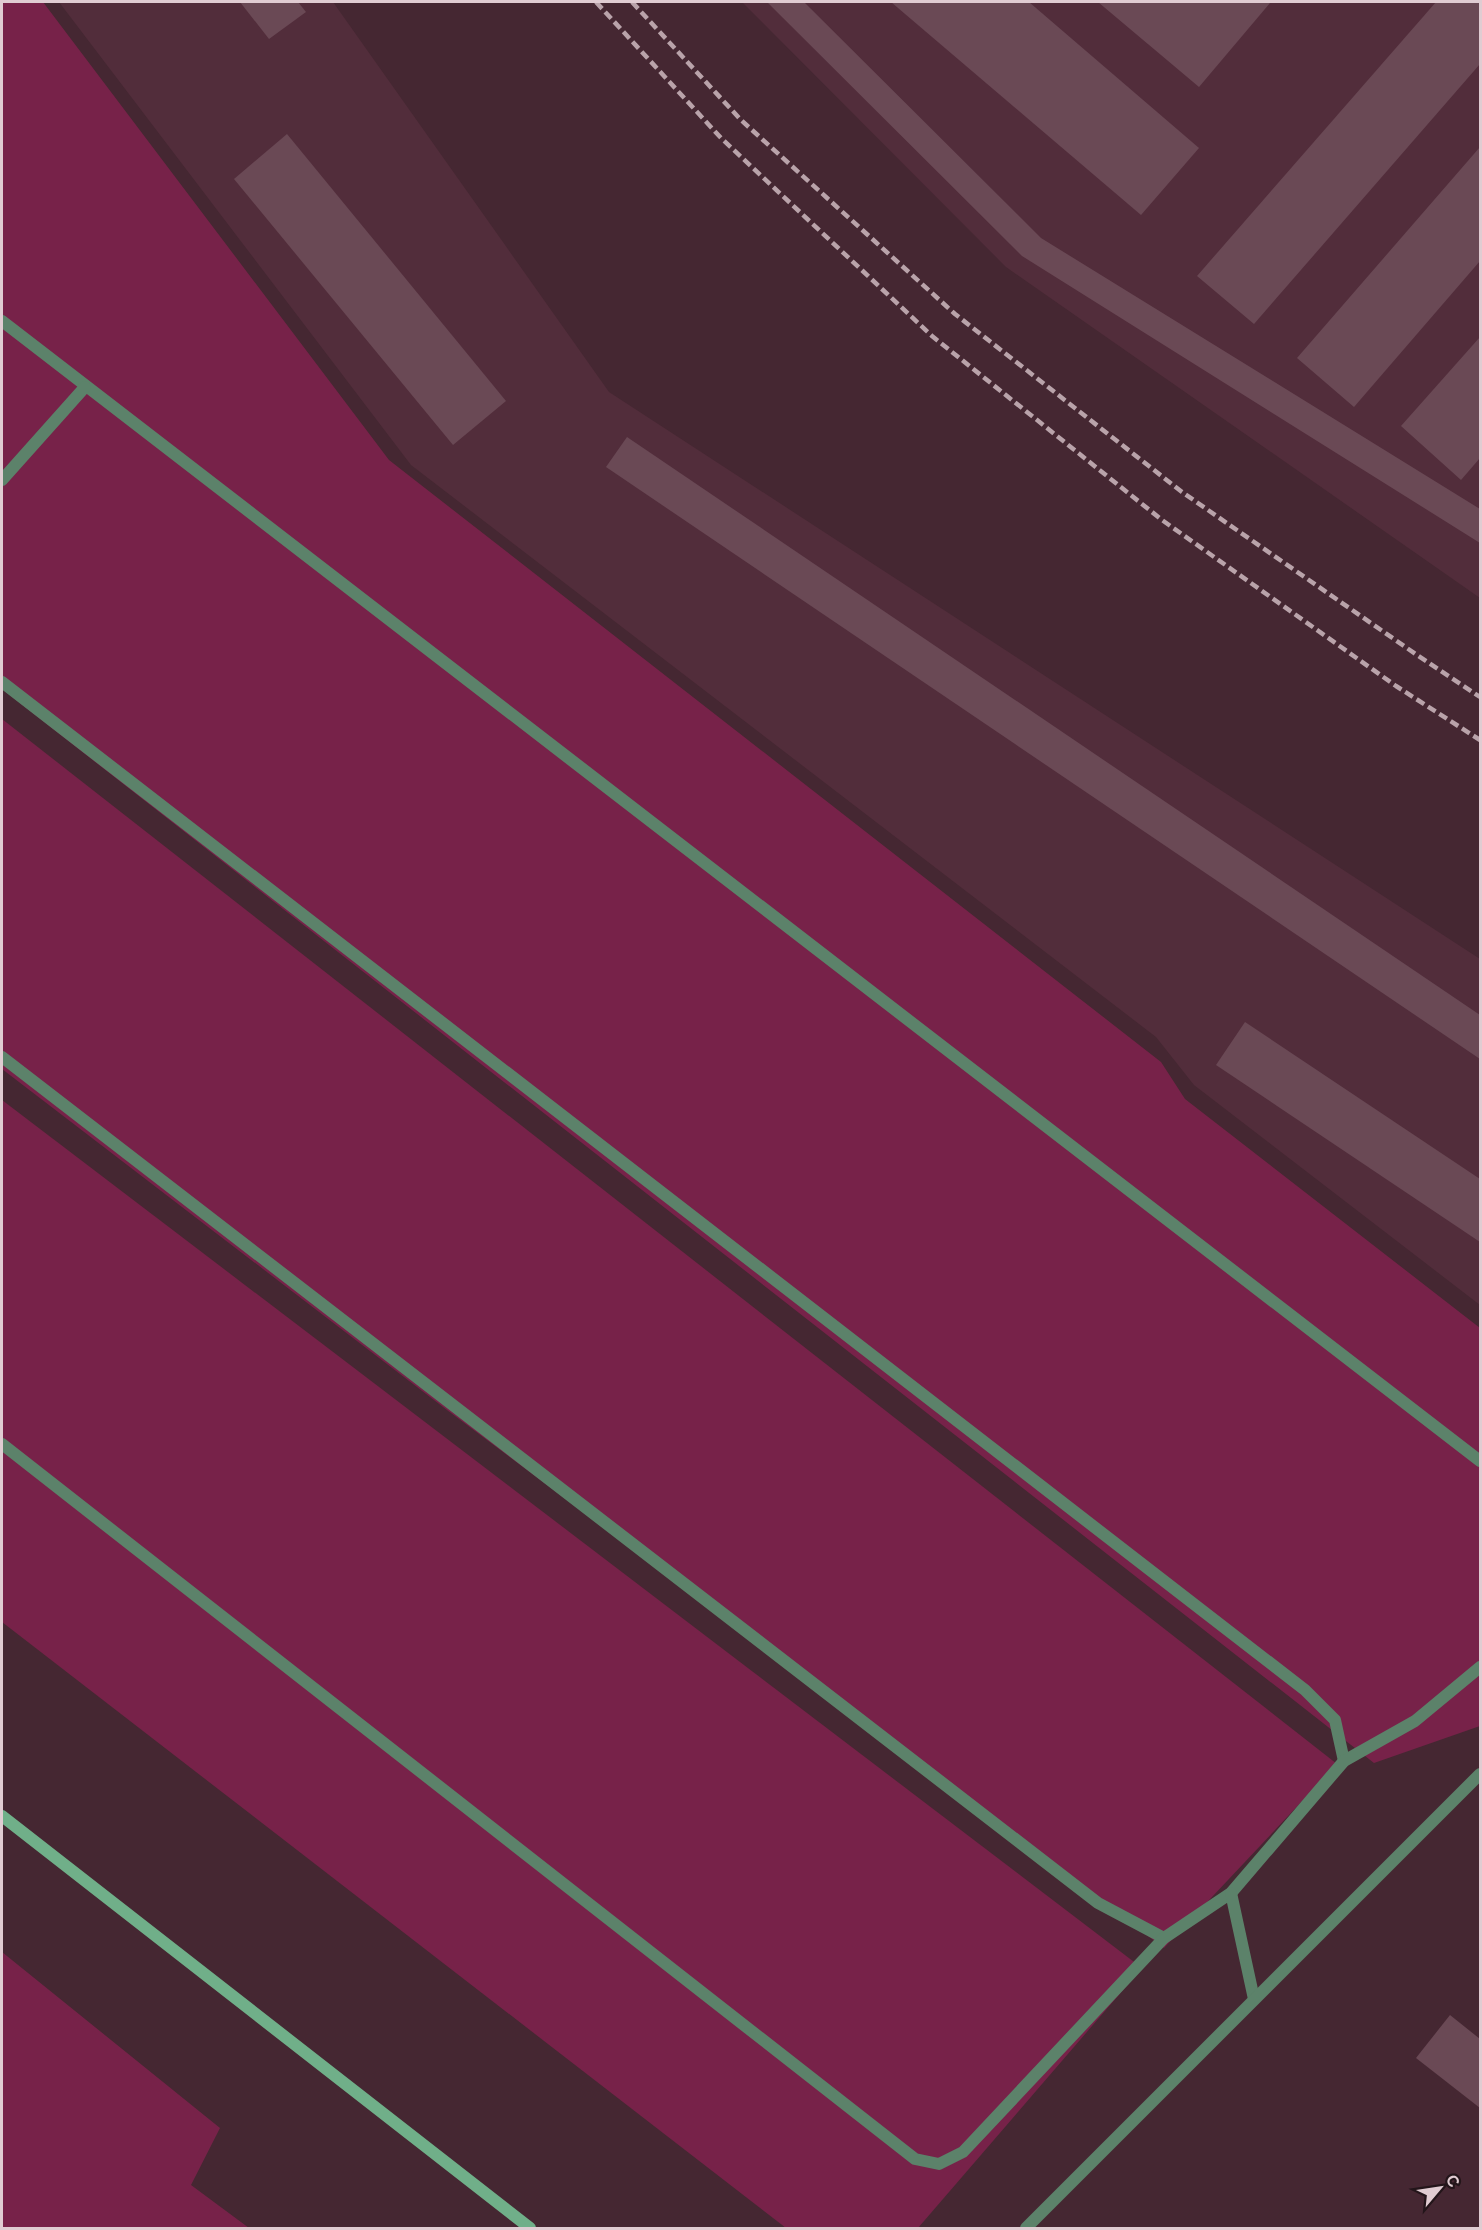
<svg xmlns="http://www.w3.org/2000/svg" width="1482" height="2230" font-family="Raleway,sans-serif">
<rect width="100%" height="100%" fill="#452732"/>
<g fill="#522d3b">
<path d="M59,2H333L609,392L1480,959V1305L1194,1085L1156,1037L411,465Z"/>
<path d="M742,2H1480V598L1006,267Z"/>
</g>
<g fill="#772249">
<path d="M2,2H43L389,460L1161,1062L1185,1099L1480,1328V1726L1374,1763L2,689Z"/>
<path d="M2,719L1337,1764L1164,1948L447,1410L2,1069Z"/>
<path d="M2,1100L1142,1968L918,2228H786L2,1622Z"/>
<path d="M2,1952L220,2128L191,2185L249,2228H2Z"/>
</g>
<g fill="#6a4955">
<path d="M240,2H298L306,12L269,39Z"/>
<path d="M767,2H804L1041,238L1480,509V543L1022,256Z"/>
<path d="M891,2H1029L1199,148L1141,215Z"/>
<path d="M1098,2H1268L1270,3L1199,87Z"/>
<path d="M1436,2H1480V64L1254,324L1197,276Z"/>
<path d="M287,134L506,401L453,445L234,179Z"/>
<path d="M1480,147V261L1354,407L1297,358Z"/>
<path d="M1480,337V458L1461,480L1401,426Z"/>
<path d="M627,437L1480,1015V1059L606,467Z"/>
<path d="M1245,1022L1480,1179V1242L1216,1065Z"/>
<path d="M1450,2015L1480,2039V2108L1416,2058Z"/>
</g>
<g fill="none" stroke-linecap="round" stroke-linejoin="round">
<g stroke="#5c826a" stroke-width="12">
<path d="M2,321L1480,1461"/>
<path d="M2,480L85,387"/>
<path d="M2,682L1305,1690L1335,1720L1344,1761"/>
<path d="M2,1057L1098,1903L1164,1938"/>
<path d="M2,1444L915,2159L939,2164L963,2152L1164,1938L1231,1893L1344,1761L1415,1721L1480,1667"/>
<path d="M1231,1893L1254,1999"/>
<path d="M1026,2228L1480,1774"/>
</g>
<path stroke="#70af89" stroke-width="12" d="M2,1816L530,2228"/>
<g stroke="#b9a3aa" stroke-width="4.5" stroke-dasharray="9 4.5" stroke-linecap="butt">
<path d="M596,2L721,138L932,336L1162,520L1396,686L1480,740"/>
<path d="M632,2L741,120L955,314L1182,492L1417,655L1480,697"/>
</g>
</g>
<rect width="1482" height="2230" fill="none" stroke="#e0ccd2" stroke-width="6"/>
<g transform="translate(1440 2188) rotate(61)" stroke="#23151a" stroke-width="4.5" paint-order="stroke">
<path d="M0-4.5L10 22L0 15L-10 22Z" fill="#e0ccd2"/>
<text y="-9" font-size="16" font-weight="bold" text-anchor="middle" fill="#e0ccd2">С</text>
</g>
</svg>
